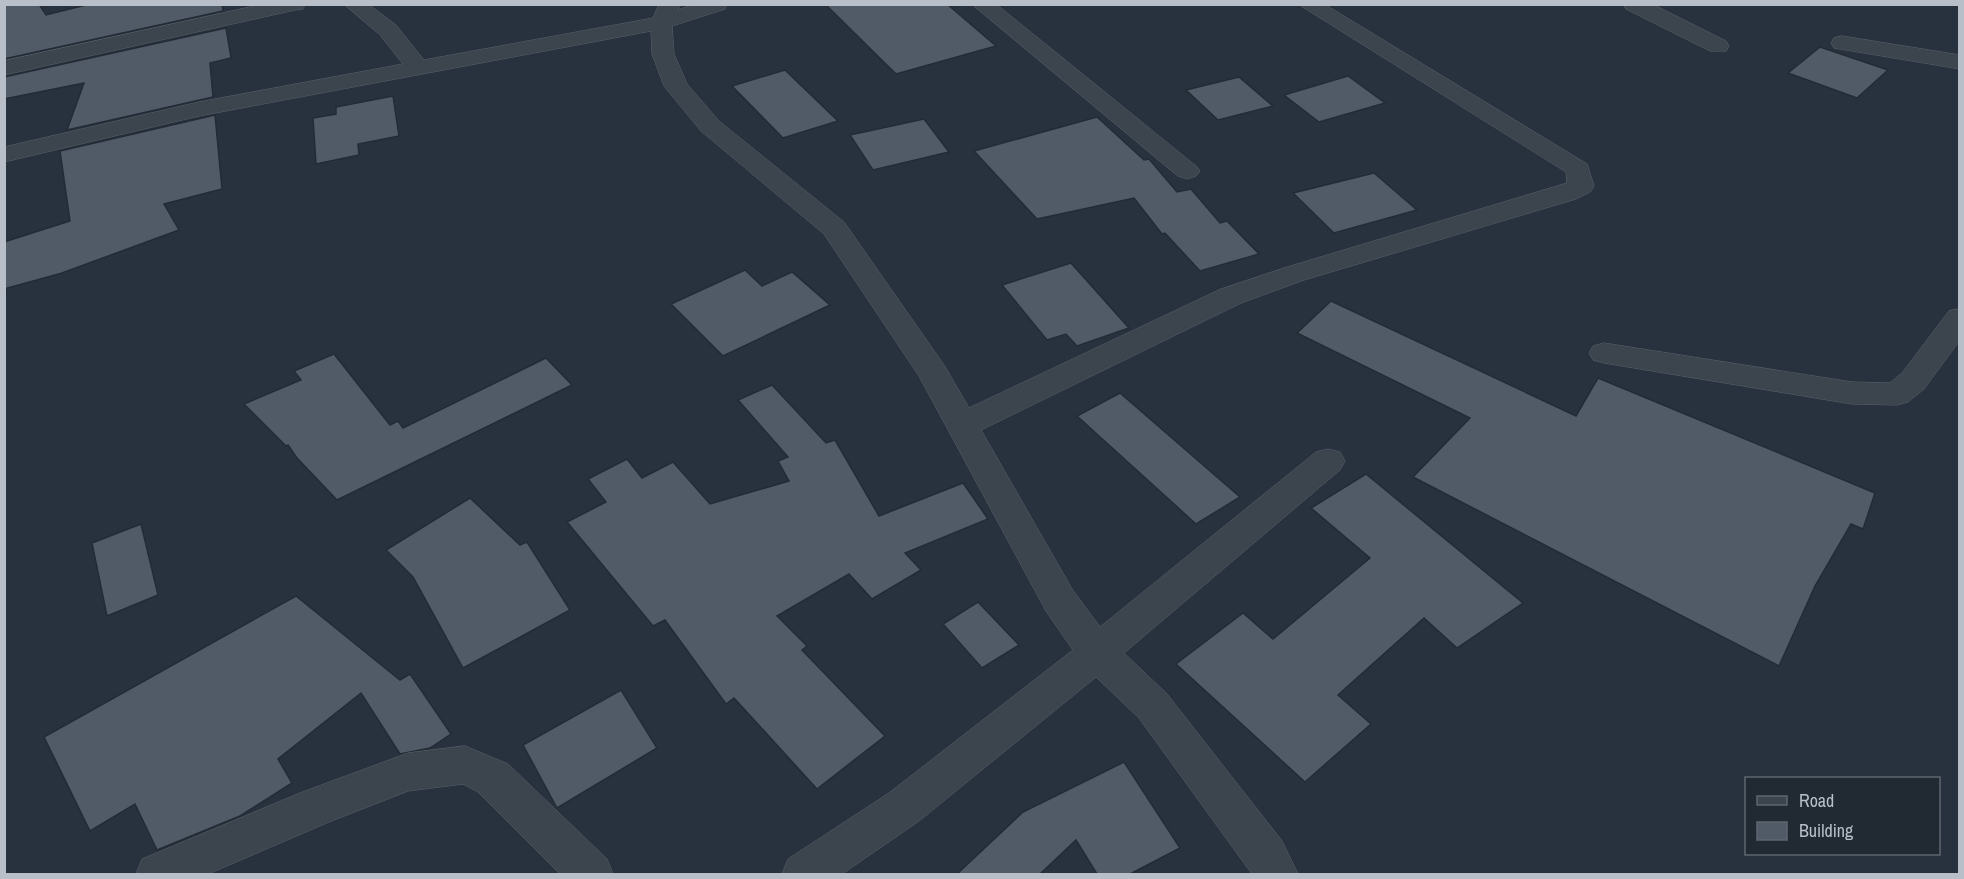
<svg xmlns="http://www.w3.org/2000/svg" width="1964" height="879" font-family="'Archivo Narrow',sans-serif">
<rect width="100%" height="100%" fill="#28323e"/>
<g fill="#515b68" stroke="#232b35" stroke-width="1.5">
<path d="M4,4H39L46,15L90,4H222L223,11L4,59Z"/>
<path d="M825,4H947L996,46L896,74Z"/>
<path d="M226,28L231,58L210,63L213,97L67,130L84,83L4,99V77Z"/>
<path d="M1820,47L1888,70L1857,98L1788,73Z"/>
<path d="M785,70L838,121L783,138L732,86Z"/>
<path d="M1348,76L1385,103L1319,122L1284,95Z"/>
<path d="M1239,77L1273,106L1218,120L1186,90Z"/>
<path d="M393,96L399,136L358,144L359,155L316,164L313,118L336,114V107Z"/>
<path d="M215,115L222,189L164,204L179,230L62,273L4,289V242L70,221L60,151Z"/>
<path d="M1097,117L1144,160L1149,159L1177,192L1191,189L1220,223L1227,221L1259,254L1200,271L1165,233L1162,234L1134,198L1037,219L974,151Z"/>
<path d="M924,119L949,152L873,170L850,135Z"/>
<path d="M1374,173L1417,210L1334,233L1293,193Z"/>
<path d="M1071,263L1129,328L1077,346L1066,334L1047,340L1002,285Z"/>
<path d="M745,270L762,286L792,272L830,305L723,356L671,304Z"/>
<path d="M1331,301L1576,416L1598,378L1875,493L1863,529L1851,524L1815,586L1779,666L1413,477L1470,418L1297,333Z"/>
<path d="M334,354L390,425L398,421L403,428L546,358L572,385L337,500L297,458L288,445L286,446L244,404L301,380L294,371Z"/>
<path d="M772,385L826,443L835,440L879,516L963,483L988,519L905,553L921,570L872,599L849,574L777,616L807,646L802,650L885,736L817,789L734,698L726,704L665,620L653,626L567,522L606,502L588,479L627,459L642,478L673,462L710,504L789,481L778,461L788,457L738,400Z"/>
<path d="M1120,393L1240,497L1196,524L1077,416Z"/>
<path d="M1366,474L1523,603L1457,648L1424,618L1338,695L1371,724L1305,782L1176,664L1243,613L1273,639L1370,558L1311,508Z"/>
<path d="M470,498L520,545L527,542L570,610L463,668L413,577L386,550Z"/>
<path d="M141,524L158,595L107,616L92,543Z"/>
<path d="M296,596L400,680L410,674L451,734L430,748L400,754L361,693L278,759L292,783L240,816L157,850L135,804L90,831L44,737Z"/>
<path d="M978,602L1019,645L982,668L943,624Z"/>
<path d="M621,690L657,748L557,808L523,745Z"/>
<path d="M1124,762L1180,848L1130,874H1097L1076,840L1040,874H957L1023,812Z"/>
</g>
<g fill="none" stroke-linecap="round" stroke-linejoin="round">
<defs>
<g id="minor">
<path d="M264,4H305L303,9L295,10L4,75V61Z"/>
<path d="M344,4H368L396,25L424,60L653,18L659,4H680L678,10L695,4H727L725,9L672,26L674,54L687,84L719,121L844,222L944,365L969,408L1221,289L1284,268L1567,183L1566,172L1298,4H1324L1587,164L1594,186L1590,192L1576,199L1304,280L1241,303L981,430L1072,589L1100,627L1316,452L1328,449L1340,452L1345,461L1340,470L1124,653L1167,694L1282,841L1298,874H1252L1139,718L1096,677L919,821L842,874H782L788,859L889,793L1073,650L1046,611L919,376L824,234L701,131L664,86L652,54L651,31L199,116L4,162V147L199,102L403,64L380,35Z"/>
<path d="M972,4H996L1196,166L1200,171L1196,176L1187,179L1178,176Z"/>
<path d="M1624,4H1652L1726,41L1729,46L1726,51H1710L1626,9Z"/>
<path d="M1842,36L1960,55V69L1834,48L1831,43L1834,38Z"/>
<path d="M1960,309V340L1924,389L1908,402L1897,405L1852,404L1604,363L1593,360L1589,353L1593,346L1604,343L1852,382L1890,383L1902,373L1949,311Z"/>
<path d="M465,746L508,764L607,859L613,874H560L478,792L463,784L408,791L329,822L208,874H136L142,859L300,793L408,753Z"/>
</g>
</defs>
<use href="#minor" stroke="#5a626c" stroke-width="1"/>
<use href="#minor" fill="#3c444e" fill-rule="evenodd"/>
</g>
<rect width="1964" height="879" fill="none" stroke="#b8bfc9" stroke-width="12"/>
<rect x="1745" y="777" width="195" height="78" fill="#212933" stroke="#5d656f" stroke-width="1.5"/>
<rect x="1757" y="796" width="30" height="9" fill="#3c444e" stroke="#5d656f" stroke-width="1.5"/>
<text x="1799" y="807" font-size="18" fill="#b8bfc9">Road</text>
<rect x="1757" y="822" width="30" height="18" fill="#515b68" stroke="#5d656f" stroke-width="1.5"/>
<text x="1799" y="837" font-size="18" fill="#b8bfc9">Building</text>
</svg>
